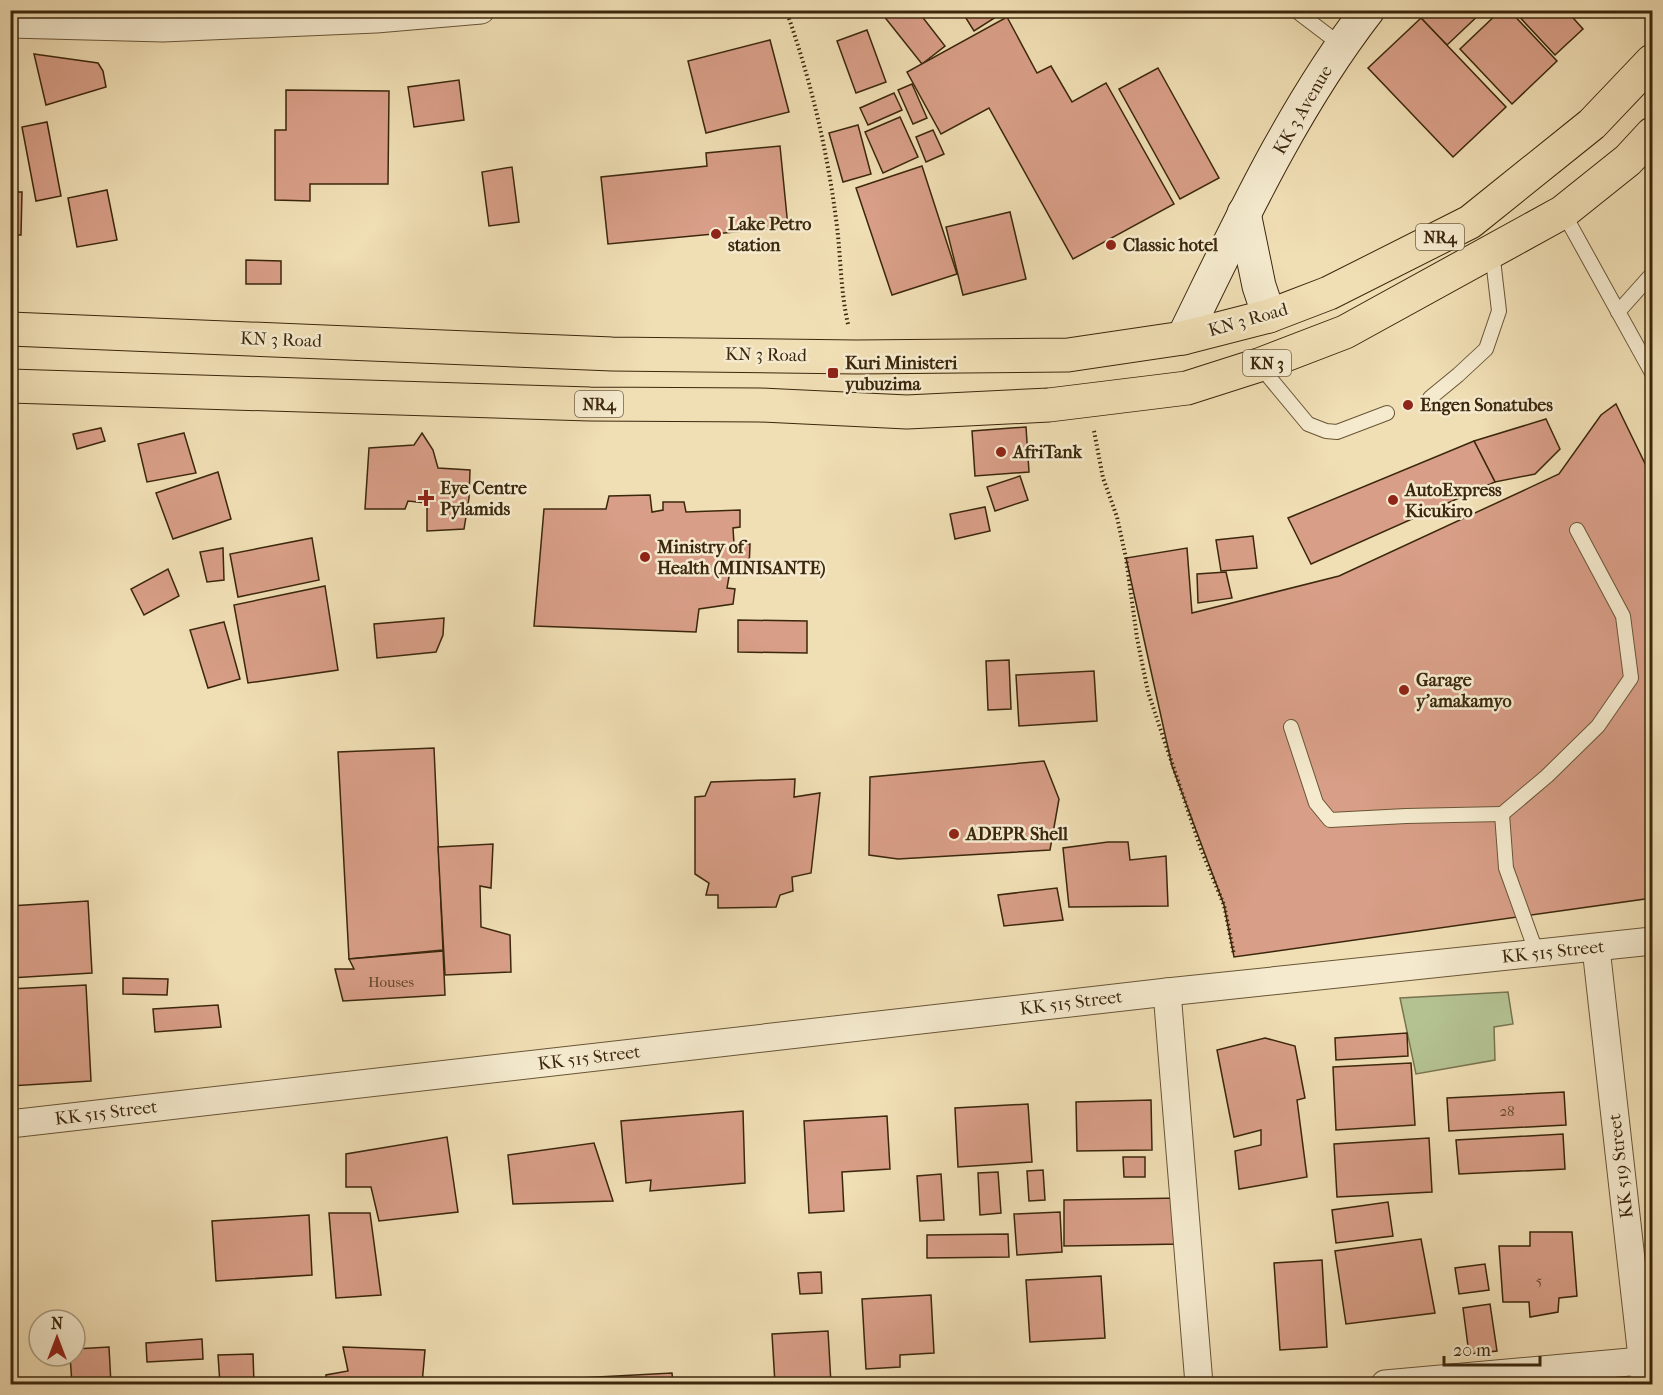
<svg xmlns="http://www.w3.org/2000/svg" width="1663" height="1395" font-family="'IM FELL French Canon',serif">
<rect width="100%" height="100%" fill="#f0deb4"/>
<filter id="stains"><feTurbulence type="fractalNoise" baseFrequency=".00333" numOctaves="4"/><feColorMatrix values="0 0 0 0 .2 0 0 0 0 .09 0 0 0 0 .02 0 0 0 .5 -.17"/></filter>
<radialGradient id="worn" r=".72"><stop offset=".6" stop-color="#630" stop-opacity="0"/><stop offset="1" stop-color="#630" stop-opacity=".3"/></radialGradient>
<path fill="#b4c292" stroke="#78744f" stroke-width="1.5" d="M1508,992L1513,1024L1494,1027L1495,1060L1416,1074L1400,998Z"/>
<g fill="#d89e87" stroke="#3b270c" stroke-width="1.5">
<path d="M879,10H917L945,46L922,64Z"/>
<path d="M971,10H1007L974,31L964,15Z"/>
<path d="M1430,10H1484L1447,45L1421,18Z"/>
<path d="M1501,10H1509L1557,61L1512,104L1460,49Z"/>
<path d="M1513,10H1566L1583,29L1555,55Z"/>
<path d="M1007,17L1037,73L1051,66L1072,102L1106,83L1174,204L1073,259L989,108L941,134L907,72Z"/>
<path d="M1421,18L1506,107L1453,157L1368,68Z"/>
<path d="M867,30L886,82L856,93L837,41Z"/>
<path d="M770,40L789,112L706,133L688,61Z"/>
<path d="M34,54L98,63L103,71L106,87L46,105Z"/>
<path d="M1158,68L1219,178L1180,199L1119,89Z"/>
<path d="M459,80L464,120L414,127L408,87Z"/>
<path d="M912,84L927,118L913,124L898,90Z"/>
<path d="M286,90L389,91L388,184H310V201L275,200V130H286Z"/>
<path d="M894,93L902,110L868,125L860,108Z"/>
<path d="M900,117L918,157L883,173L865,132Z"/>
<path d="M47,122L61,196L36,201L22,127Z"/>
<path d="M858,125L871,174L843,182L829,133Z"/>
<path d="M933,130L944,154L926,162L916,137Z"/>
<path d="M780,146L788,227L608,244L601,177L707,166L706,153Z"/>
<path d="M922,166L957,274L892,295L856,188Z"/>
<path d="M512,167L519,222L489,226L482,172Z"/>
<path d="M107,190L117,240L77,247L68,198Z"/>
<path d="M10,192H22L21,235H10Z"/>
<path d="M1010,212L1026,279L963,295L946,227Z"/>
<path d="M246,260L281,261V284H246Z"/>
<path d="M1616,404L1652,478V898L1234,957L1224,905L1172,766L1126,558L1187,548L1192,613L1339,576L1559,474L1601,415Z"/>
<path d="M1546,419L1560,449L1535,474L1495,482L1474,441Z"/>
<path d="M1026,427L1029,472L975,476L972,431Z"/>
<path d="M101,428L105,441L77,449L73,434Z"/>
<path d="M184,433L196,473L147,482L138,444Z"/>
<path d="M422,433L433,450L438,468L470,470L469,498L464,529L427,531V503L408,501L405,509H365L369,448L414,445Z"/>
<path d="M1474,441L1495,482L1311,564L1288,518Z"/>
<path d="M218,472L231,519L173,539L156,493Z"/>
<path d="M1020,476L1028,500L995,511L987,487Z"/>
<path d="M650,495L652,512L663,510V502H684L686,512L740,510V527L733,528L734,544H750L749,569L730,571L727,588L735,589L733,604L699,609L696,632L534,626L544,509H606L609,496Z"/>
<path d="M985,507L990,531L955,539L950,514Z"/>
<path d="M1253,536L1257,568L1221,571L1216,540Z"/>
<path d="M312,538L319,580L238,597L230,554Z"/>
<path d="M223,548L224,580L207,582L200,552Z"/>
<path d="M168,569L179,596L144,615L131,589Z"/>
<path d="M1226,572L1232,598L1198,603L1197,574Z"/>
<path d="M325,586L338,670L248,683L234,605Z"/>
<path d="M444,618L443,635L436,652L377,658L374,624Z"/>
<path d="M738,620L807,621V653L738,652Z"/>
<path d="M224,622L240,679L208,688L190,630Z"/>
<path d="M1009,660L1011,709L988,710L986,661Z"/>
<path d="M1094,671L1097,721L1019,726L1016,675Z"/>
<path d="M434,748L443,950L349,959L338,752Z"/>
<path d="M1044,761L1059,799L1050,850L898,859L869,855L870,777Z"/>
<path d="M795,779L794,797L820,793L811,873L792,877L793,891L780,895L776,907L718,908V895H706L709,883L695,874V797L705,796L711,782Z"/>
<path d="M1108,842H1128L1130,860L1166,856L1168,906L1069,907L1063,848Z"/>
<path d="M493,844L491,888L480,886L481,927L510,935L511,972L445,975L438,847Z"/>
<path d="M1057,888L1063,920L1004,926L998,895Z"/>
<path d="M88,901L92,973L10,978V906Z"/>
<path d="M443,951L445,995L343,1001L335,969H354L349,959Z"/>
<path d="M123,978L168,979L167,995L123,994Z"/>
<path d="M86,985L91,1081L10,1086V989Z"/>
<path d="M218,1005L221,1027L155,1032L153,1009Z"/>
<path d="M1407,1033L1408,1056L1336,1060L1335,1038Z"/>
<path d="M1265,1038L1295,1046L1305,1098L1297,1100L1307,1177L1239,1189L1235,1151L1261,1145V1130L1234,1137L1217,1050Z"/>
<path d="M1411,1063L1415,1125L1336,1130L1333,1067Z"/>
<path d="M1564,1092L1566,1125L1449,1131L1447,1098Z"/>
<path d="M1151,1100L1152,1150L1077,1151L1076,1102Z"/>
<path d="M1028,1104L1032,1162L958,1167L955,1108Z"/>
<path d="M743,1111L745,1183L650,1191L651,1180L626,1183L621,1121Z"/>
<path d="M887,1116L890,1169L842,1172L844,1211L809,1213L804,1121Z"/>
<path d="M1563,1134L1565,1169L1459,1174L1456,1140Z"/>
<path d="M447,1137L458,1212L379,1221L371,1187H346V1154Z"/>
<path d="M1429,1138L1432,1192L1337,1197L1334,1144Z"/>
<path d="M594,1143L613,1201L513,1204L508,1155Z"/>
<path d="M1123,1157H1145V1177H1124Z"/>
<path d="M1043,1170L1045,1200L1029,1201L1027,1171Z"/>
<path d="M998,1172L1001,1213L980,1215L978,1173Z"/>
<path d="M941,1174L944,1220L920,1221L917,1176Z"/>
<path d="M1180,1198L1182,1244L1064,1246V1200Z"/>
<path d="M1388,1202L1393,1236L1336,1243L1332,1210Z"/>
<path d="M1060,1212L1062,1252L1017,1255L1014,1214Z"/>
<path d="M329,1213H370L381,1295L336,1298Z"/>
<path d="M309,1215L312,1275L216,1281L212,1221Z"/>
<path d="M1530,1232H1572L1577,1296L1559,1298L1558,1312L1530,1317L1529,1302H1503L1499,1246H1530Z"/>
<path d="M1008,1234L1009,1257L927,1258V1235Z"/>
<path d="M1421,1239L1435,1313L1346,1324L1335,1251Z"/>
<path d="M1322,1260L1327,1347L1280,1350L1274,1263Z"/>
<path d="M1485,1264L1489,1290L1459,1294L1455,1268Z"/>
<path d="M821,1272L822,1293L800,1294L798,1273Z"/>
<path d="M1101,1276L1105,1338L1030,1342L1026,1280Z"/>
<path d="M931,1295L934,1353L900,1355V1367L866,1369L862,1299Z"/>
<path d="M1490,1304L1497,1351L1469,1354L1463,1308Z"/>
<path d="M828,1331L831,1384H775L772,1334Z"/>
<path d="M202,1339L203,1359L147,1362L146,1343Z"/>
<path d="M109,1347L111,1384H72L70,1356H75V1349Z"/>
<path d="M343,1347L425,1350L422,1384H326V1375L348,1371Z"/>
<path d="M253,1354L254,1384H220L218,1355Z"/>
<path d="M672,1373L673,1384H579V1378Z"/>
<path d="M533,1379L534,1384H449Z"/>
</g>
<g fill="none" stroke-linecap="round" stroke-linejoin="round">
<defs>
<g id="lane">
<path d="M1295,10L1341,45"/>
<path d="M1563,212L1652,373"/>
<path d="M1618,312L1652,274"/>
<path d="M1259,365L1308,424L1326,431L1337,432L1387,413"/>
<path d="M1430,398L1458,375L1486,349L1499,311L1492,251"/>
<path d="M1291,727L1316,803L1330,820L1406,816L1502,814"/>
<path d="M1537,954L1506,868L1502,814L1547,776L1598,726L1631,678L1623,616L1577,530"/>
</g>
<g id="street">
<path d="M10,24L163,28L376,19L481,10"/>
<path d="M1596,948L1645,1384"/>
<path d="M1167,992L1199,1384"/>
<path d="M10,1124L1167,992L1652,941"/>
<path d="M1385,1384L1652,1360"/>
</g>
<g id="secondary">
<path d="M1244,213L1259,286L1269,316"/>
<path d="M1183,338C1237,228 1292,108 1368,10"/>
</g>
<g id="highway">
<path d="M10,329L612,354L856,357L1068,355L1183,338L1269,316L1329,293L1470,222L1592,124L1652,61"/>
<path d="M10,386L590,404L760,405L907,412L1049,405L1187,388L1259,365L1345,332L1563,212L1628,160L1652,134"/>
</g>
</defs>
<use href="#lane" stroke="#685536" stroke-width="16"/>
<use href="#street" stroke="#685536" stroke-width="29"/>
<use href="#secondary" stroke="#3b270c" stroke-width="35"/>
<use href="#highway" stroke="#3b270c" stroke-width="35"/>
<g stroke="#3b270c" stroke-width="4" stroke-dasharray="1.5 3" stroke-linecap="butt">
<path d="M786,10C810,77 827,149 836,219C841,254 840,289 848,324"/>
<path d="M1094,431L1103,478L1117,517L1126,558L1137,638L1148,692L1201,849L1224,905L1234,955"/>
</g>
<use href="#lane" stroke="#f5eace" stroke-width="14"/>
<use href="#street" stroke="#f5eace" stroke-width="27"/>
<use href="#secondary" stroke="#f5eace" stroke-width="33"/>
<use href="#highway" stroke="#f0deb4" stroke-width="33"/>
</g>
<g fill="#8f2418" stroke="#f5eace" stroke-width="2">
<circle cx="716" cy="234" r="6"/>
<circle cx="1111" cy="245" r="6"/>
<rect x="827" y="367" width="12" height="12" rx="3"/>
<circle cx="1408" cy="405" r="6"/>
<circle cx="1001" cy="452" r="6"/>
<path d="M423 489h6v6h6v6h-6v6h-6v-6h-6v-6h6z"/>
<circle cx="1393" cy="500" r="6"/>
<circle cx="645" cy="557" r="6"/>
<circle cx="1404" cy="690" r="6"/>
<circle cx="954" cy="834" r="6"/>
</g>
<g text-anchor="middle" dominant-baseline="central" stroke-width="5" stroke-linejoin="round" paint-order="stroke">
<g font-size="15" fill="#62452b">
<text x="391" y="982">Houses</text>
<text x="1507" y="1111">28</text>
<text x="1539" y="1280">5</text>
</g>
<g fill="#f5eace" stroke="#736246" stroke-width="1.5">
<rect x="1416" y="224" width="48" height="26" rx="4.5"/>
<rect x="1243" y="350" width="48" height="26" rx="4.5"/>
<rect x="575" y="391" width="48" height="26" rx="4.5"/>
</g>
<g font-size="16" font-weight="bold" fill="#3b270c">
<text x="1440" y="237">NR4</text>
<text x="1267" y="363">KN 3</text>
<text x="599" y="404">NR4</text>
</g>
<g font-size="18" fill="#3b270c" stroke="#f5eace">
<text transform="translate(1303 110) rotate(-60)">KK 3 Avenue</text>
<text transform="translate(1248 320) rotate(-16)">KN 3 Road</text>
<text transform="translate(281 340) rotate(2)">KN 3 Road</text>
<text transform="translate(766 355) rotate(1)">KN 3 Road</text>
<text transform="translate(1553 952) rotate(-6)">KK 515 Street</text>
<text transform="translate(1071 1003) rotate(-7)">KK 515 Street</text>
<text transform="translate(589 1058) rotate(-7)">KK 515 Street</text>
<text transform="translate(106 1113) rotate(-7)">KK 515 Street</text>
<text transform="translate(1621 1166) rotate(-97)">KK 519 Street</text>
</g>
<g font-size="18" font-weight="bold" fill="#3b270c" stroke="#f5eace" text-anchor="start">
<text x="728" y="224">Lake Petro<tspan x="728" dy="21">station</tspan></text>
<text x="1123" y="245">Classic hotel</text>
<text x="845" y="363">Kuri Ministeri<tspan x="845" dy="21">yubuzima</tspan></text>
<text x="1420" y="405">Engen Sonatubes</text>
<text x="1013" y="452">AfriTank</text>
<text x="440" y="488">Eye Centre<tspan x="440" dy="21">Pylamids</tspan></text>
<text x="1405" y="490">AutoExpress<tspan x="1405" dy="21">Kicukiro</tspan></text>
<text x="657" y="547">Ministry of<tspan x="657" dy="21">Health (MINISANTE)</tspan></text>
<text x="1416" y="680">Garage<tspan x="1416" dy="21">y'amakamyo</tspan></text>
<text x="966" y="834">ADEPR Shell</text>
</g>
</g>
<rect width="1663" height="1395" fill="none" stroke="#f0deb4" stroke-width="36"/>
<rect x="12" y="12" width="1639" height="1371" fill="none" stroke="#3b270c" stroke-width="3"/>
<rect x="18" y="18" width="1627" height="1359" fill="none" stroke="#3b270c" stroke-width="1.5"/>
<g transform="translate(57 1338)"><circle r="28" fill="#f5eace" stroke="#ab9c80" stroke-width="1.5"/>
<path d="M0-4.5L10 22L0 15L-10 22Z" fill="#8f2418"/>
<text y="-9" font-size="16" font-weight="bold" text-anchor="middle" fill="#3b270c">N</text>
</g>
<path d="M1444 1356v9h96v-9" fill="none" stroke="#3b270c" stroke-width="3"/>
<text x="1453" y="1356" font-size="18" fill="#3b270c" stroke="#f5eace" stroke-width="4.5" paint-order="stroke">20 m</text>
<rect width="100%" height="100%" filter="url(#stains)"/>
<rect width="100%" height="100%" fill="url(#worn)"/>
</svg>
